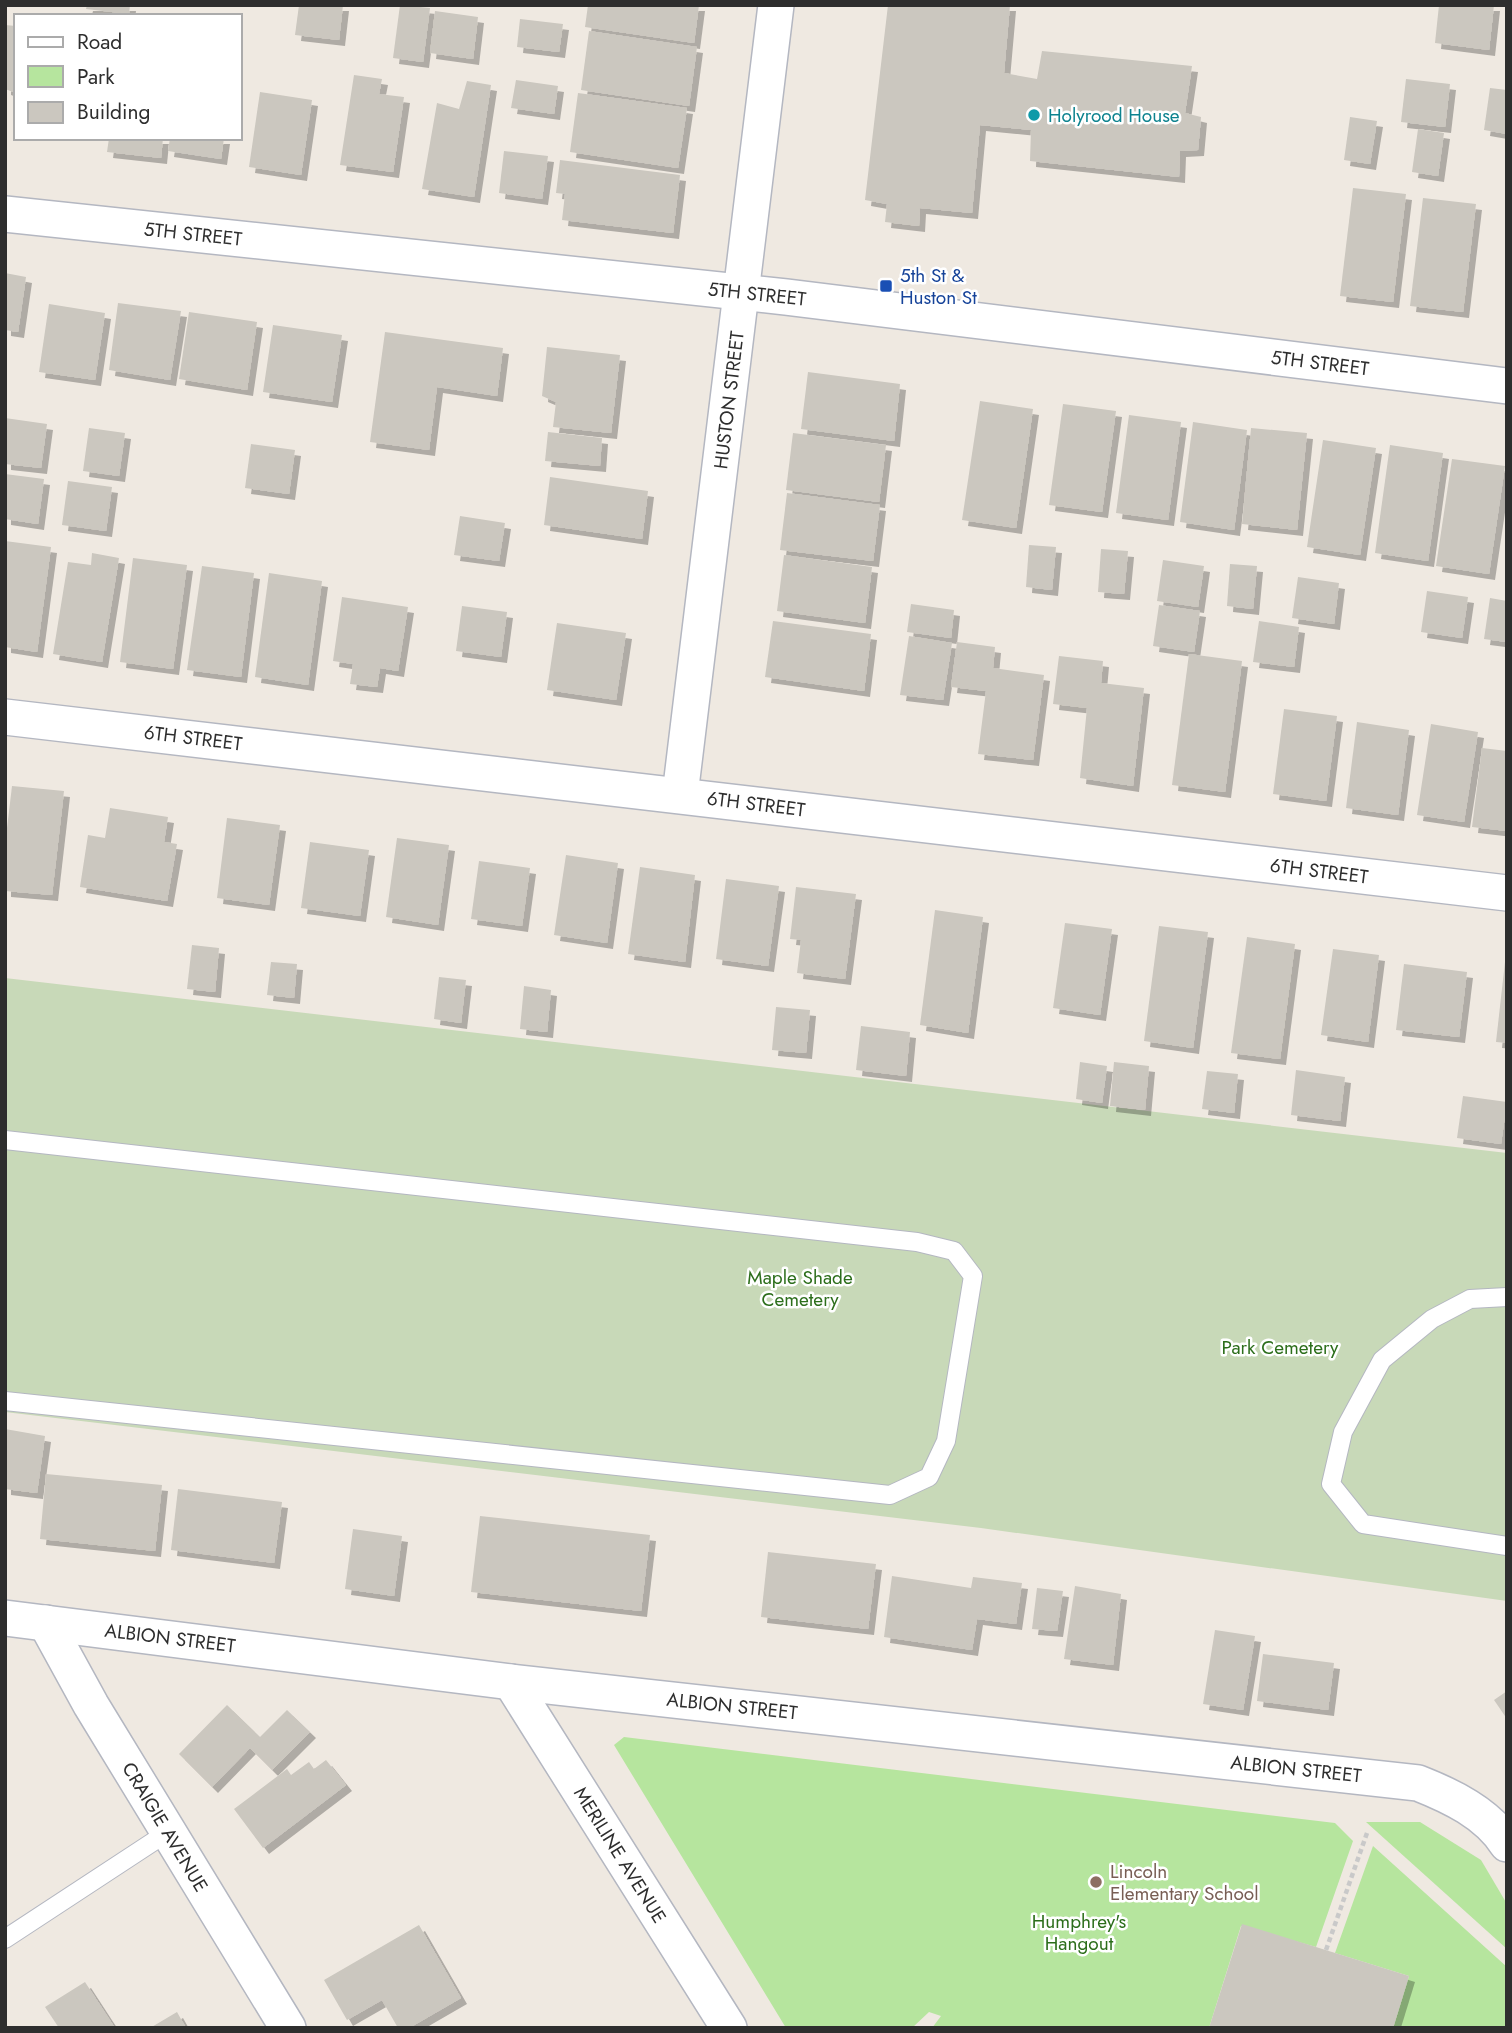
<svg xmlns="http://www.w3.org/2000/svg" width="1512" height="2033" font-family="Jost,sans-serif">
<defs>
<filter id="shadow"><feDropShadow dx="6" dy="6" stdDeviation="0" flood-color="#0004"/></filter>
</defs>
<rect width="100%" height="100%" fill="#efe9e1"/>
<g fill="#b6e59e">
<path d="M624,1737L1335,1823L1353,1841L1316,1947L1241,1926L1209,2028H932L941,2016L929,2012L912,2028H786L614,1745Z"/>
<path d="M1366,1822H1420L1481,1860L1507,1904V1949Z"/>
<path d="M1373,1846L1507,1967V2028H1393L1409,1976L1335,1953Z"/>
</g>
<path fill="#c8d9b8" d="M5,978L1507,1153V1601L981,1528L5,1412Z"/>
<g fill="#cbc7bf" filter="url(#shadow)">
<path d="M87,5H130L129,14L86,9Z"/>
<path d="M299,5H343L339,40L295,35Z"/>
<path d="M400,5L430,8L423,62L393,58Z"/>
<path d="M588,5H699L694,43L585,27Z"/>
<path d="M888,5H1010L1004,73L1037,79L1042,51L1192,66L1185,113L1201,117L1198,150L1180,151L1179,177L1030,161L1031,130L980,125L972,213L920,208L919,226L885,222L887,204L865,200Z"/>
<path d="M1439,5H1494L1489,50L1435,43Z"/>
<path d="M435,11L478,17L473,59L430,53Z"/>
<path d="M520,19L563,24L559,52L517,47Z"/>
<path d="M5,25L16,26V93L5,89Z"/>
<path d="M589,31L697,47L689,106L581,90Z"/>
<path d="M354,75L382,79L379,94L404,97L393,172L340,165Z"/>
<path d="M1406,79L1450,84L1445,127L1401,122Z"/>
<path d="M516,80L558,86L554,114L511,108Z"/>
<path d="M467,81L491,85L474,197L422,189L437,103L459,109Z"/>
<path d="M1490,88L1507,90V134L1484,130Z"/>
<path d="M260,92L312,100L301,175L249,167Z"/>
<path d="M578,93L687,108L678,168L570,152Z"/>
<path d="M1350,117L1377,121L1370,164L1344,160Z"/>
<path d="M1418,129L1444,133L1438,176L1412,172Z"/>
<path d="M109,138H163L161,158L107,152Z"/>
<path d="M170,138H224L221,159L168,151Z"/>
<path d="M504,151L548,156L542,199L499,193Z"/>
<path d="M560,160L680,175L673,233L562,220L565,194L556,193Z"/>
<path d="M1353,188L1406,194L1393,302L1340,296Z"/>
<path d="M1423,198L1476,204L1463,312L1410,306Z"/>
<path d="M5,273L26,277L18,332L5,330Z"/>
<path d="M118,303L181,311L170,380L109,370Z"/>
<path d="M49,304L105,313L95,380L39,372Z"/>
<path d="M189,312L257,322L247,390L179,379Z"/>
<path d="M273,325L342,335L332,402L263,392Z"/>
<path d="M385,332L503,348L497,396L437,387L429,450L370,442Z"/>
<path d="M547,347L620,355L611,433L553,427L556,402L542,396Z"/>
<path d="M808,372L900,384L894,441L801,429Z"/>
<path d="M980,401L1033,409L1016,528L962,520Z"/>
<path d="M1063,404L1116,411L1102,512L1049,505Z"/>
<path d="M1129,415L1181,422L1168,520L1116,513Z"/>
<path d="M5,418L47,424L41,468L5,464Z"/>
<path d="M1193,422L1247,430L1234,530L1180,522Z"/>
<path d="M89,428L125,433L119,476L83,471Z"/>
<path d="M1251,428L1307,433L1297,530L1242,524Z"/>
<path d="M548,432L602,438L600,466L545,461Z"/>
<path d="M793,433L886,445L879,502L786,490Z"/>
<path d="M1323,440L1376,448L1360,555L1307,547Z"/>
<path d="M251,444L295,450L289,494L245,488Z"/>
<path d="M1390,445L1443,453L1428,561L1375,553Z"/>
<path d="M1452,459L1505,466L1489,574L1436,566Z"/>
<path d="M5,474L44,479L38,524L5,519Z"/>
<path d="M550,477L648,491L642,539L544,525Z"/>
<path d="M68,481L112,487L106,531L62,525Z"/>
<path d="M787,493L880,505L873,561L780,550Z"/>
<path d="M460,516L505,523L499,561L454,555Z"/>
<path d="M5,541L51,547L37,652L5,647Z"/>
<path d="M1029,545L1056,547L1052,590L1026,587Z"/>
<path d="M1101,549L1128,551L1124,594L1098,592Z"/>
<path d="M92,553L119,558L102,662L53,654L68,562L91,565Z"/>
<path d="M784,555L872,567L865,623L777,611Z"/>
<path d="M133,558L187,565L173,669L120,662Z"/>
<path d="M1163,560L1204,566L1198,607L1157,601Z"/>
<path d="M1230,564L1257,566L1253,609L1227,606Z"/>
<path d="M202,566L254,573L241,677L187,670Z"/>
<path d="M269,573L322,581L308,685L255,677Z"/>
<path d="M1298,577L1339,583L1334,624L1292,618Z"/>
<path d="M1427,591L1468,597L1462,638L1421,632Z"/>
<path d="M342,597L408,607L398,671L380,668L377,687L350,684L353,664L333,661Z"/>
<path d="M1490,598L1507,601V642L1484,639Z"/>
<path d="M911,604L954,610L951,638L907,632Z"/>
<path d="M1159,605L1200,611L1194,652L1153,646Z"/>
<path d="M462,606L507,612L501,657L456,651Z"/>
<path d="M773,621L871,634L864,691L765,677Z"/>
<path d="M1259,621L1299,627L1294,667L1253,662Z"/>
<path d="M557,623L626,633L616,700L547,690Z"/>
<path d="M909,636L952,643L943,700L900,695Z"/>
<path d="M957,642L995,647L993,668L1044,675L1033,760L978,754L986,691L951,687Z"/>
<path d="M1189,654L1242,661L1225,792L1172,785Z"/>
<path d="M1059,656L1103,661L1101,683L1144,688L1133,786L1080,778L1087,708L1053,704Z"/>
<path d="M1284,709L1337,716L1326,801L1273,794Z"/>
<path d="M1357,722L1409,730L1398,815L1346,808Z"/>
<path d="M1431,724L1478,732L1464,822L1417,815Z"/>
<path d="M1482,748L1507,751V831L1472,827Z"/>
<path d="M12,786L64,791L52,895L5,891V845Z"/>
<path d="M110,808L168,817L164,842L177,844L167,901L80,887L88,835L105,838Z"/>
<path d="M227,818L280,825L269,905L217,898Z"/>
<path d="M397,838L449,845L438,925L386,917Z"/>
<path d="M310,842L369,850L360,916L301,908Z"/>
<path d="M566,855L618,863L607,943L554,935Z"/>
<path d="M479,861L530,868L522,926L471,919Z"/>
<path d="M640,867L695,875L685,962L628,954Z"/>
<path d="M726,879L779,886L768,966L716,959Z"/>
<path d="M796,887L856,894L845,979L797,973L801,940L790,939Z"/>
<path d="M935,910L983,917L968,1033L920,1025Z"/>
<path d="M1065,923L1112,929L1100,1015L1053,1008Z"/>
<path d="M1159,926L1208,932L1193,1048L1144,1041Z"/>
<path d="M1247,937L1295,944L1280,1059L1231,1053Z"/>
<path d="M192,945L219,948L215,992L187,989Z"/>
<path d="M1333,949L1379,955L1368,1042L1321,1035Z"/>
<path d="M271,962L297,964L294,998L267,995Z"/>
<path d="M1505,962H1507V1043L1496,1042Z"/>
<path d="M1404,964L1467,972L1459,1037L1396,1030Z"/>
<path d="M439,977L466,980L461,1023L434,1019Z"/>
<path d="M524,986L551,990L547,1032L520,1029Z"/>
<path d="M776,1007L810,1010L806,1053L772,1050Z"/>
<path d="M861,1026L910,1032L906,1076L856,1070Z"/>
<path d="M1080,1062L1107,1066L1102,1103L1076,1099Z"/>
<path d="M1114,1062L1149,1066L1145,1110L1110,1106Z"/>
<path d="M1296,1070L1345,1077L1340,1121L1291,1115Z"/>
<path d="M1207,1071L1238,1074L1234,1113L1202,1109Z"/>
<path d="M1463,1096L1507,1102L1501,1144L1457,1138Z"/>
<path d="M5,1429L45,1436L37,1493L5,1489Z"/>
<path d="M46,1474L162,1485L155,1551L40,1539Z"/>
<path d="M178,1489L282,1502L274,1563L171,1550Z"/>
<path d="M480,1516L650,1535L641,1611L471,1592Z"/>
<path d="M353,1529L402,1536L394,1596L345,1589Z"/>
<path d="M768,1552L876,1564L868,1629L761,1617Z"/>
<path d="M892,1576L971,1588L973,1577L1022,1583L1016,1624L977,1619L972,1650L884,1637Z"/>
<path d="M1075,1586L1121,1594L1113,1665L1064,1659Z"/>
<path d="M1037,1588L1063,1591L1057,1631L1032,1629Z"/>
<path d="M1215,1630L1255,1636L1243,1710L1203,1704Z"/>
<path d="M1263,1654L1334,1663L1328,1710L1257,1701Z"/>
<path d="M1507,1691V1719L1494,1700Z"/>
<path d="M227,1705L260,1737L287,1710L310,1732L272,1770L250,1748L212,1787L179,1754Z"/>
<path d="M326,1760L346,1785L263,1848L234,1809L287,1769L291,1775L309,1762L314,1769Z"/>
<path d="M1242,1924L1409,1976L1393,2028H1209Z"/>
<path d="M419,1925L461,1998L409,2028H398L382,2000L347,2020L324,1980Z"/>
<path d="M85,1982L115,2028H59L45,2007Z"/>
<path d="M177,2012L186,2028H150Z"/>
</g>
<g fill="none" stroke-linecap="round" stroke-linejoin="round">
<defs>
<g id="lane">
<path d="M5,1140L917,1242L954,1251L973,1276L946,1441L929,1477L890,1495L5,1401"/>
<path d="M1507,1297L1470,1299L1432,1319L1382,1360L1343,1432L1331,1484L1363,1524L1507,1546"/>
<path d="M5,1939L168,1832"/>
</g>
<g id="street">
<path d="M5,214L786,297L1507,386"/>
<path d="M5,717L1507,893"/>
<path d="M680,795L776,5"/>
<path d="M5,1618L511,1682L1418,1783C1451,1796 1487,1813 1507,1844"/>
<path d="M46,1623L91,1705L288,2028"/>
<path d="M511,1682L729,2028"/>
</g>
</defs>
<use href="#lane" stroke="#b4b7c1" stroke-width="20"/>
<use href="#street" stroke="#b4b7c1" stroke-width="38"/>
<path stroke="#c9c9c9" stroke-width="4.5" stroke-dasharray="5 3.5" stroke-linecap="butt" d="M1326,1950L1367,1833"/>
<use href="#lane" stroke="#fff" stroke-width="18"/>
<use href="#street" stroke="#fff" stroke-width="35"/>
</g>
<circle fill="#0f9aa8" stroke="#fff" stroke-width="2.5" cx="1034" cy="115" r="7"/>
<rect fill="#1a4fb4" stroke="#fff" stroke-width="2.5" x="879" y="279" width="14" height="14" rx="3.5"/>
<circle fill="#8d6e63" stroke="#fff" stroke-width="2.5" cx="1096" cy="1882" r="7"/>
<g text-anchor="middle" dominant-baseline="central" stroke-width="5" stroke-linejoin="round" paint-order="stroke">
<g font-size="19" fill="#0d838f" stroke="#fff" text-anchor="start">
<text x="1048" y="115">Holyrood House</text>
</g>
<g font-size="19" fill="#2e2e2e" stroke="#fff">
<text transform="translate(193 234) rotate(6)">5TH STREET</text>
<text transform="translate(757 294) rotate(6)">5TH STREET</text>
<text transform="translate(1320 363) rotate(7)">5TH STREET</text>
<text transform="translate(729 400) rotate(-83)">HUSTON STREET</text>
<text transform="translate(193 738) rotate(7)">6TH STREET</text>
<text transform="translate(756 804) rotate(7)">6TH STREET</text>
<text transform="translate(1319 871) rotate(7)">6TH STREET</text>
<text transform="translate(170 1638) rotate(7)">ALBION STREET</text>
<text transform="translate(732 1706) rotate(6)">ALBION STREET</text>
<text transform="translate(1296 1769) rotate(6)">ALBION STREET</text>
<text transform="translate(165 1827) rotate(59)">CRAIGIE AVENUE</text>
<text transform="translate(620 1855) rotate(58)">MERILINE AVENUE</text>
</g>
<g font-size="19" fill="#164399" stroke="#fff" text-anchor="start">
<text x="900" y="275">5th St &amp;<tspan x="900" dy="22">Huston St</tspan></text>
</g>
<g font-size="19" fill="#2c6e1b" stroke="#fff">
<text x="800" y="1277">Maple Shade<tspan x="800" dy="22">Cemetery</tspan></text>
<text x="1280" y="1347">Park Cemetery</text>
<text x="1079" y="1921">Humphrey's<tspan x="1079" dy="22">Hangout</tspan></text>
</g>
<g font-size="19" fill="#785e54" stroke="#fff" text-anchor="start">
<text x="1110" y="1871">Lincoln<tspan x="1110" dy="22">Elementary School</tspan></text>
</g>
</g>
<rect width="1512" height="2033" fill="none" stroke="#2e2e2e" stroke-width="14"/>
<rect x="14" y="14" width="228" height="126" fill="#ffffff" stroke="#ababab" stroke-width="2"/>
<rect x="28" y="37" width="35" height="10" fill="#ffffff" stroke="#ababab" stroke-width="2"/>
<text x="77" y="49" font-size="21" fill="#2e2e2e">Road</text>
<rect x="28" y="66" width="35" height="21" fill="#b6e59e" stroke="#ababab" stroke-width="2"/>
<text x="77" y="84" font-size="21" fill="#2e2e2e">Park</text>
<rect x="28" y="102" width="35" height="21" fill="#cbc7bf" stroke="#ababab" stroke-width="2"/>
<text x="77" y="119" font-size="21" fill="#2e2e2e">Building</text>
</svg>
